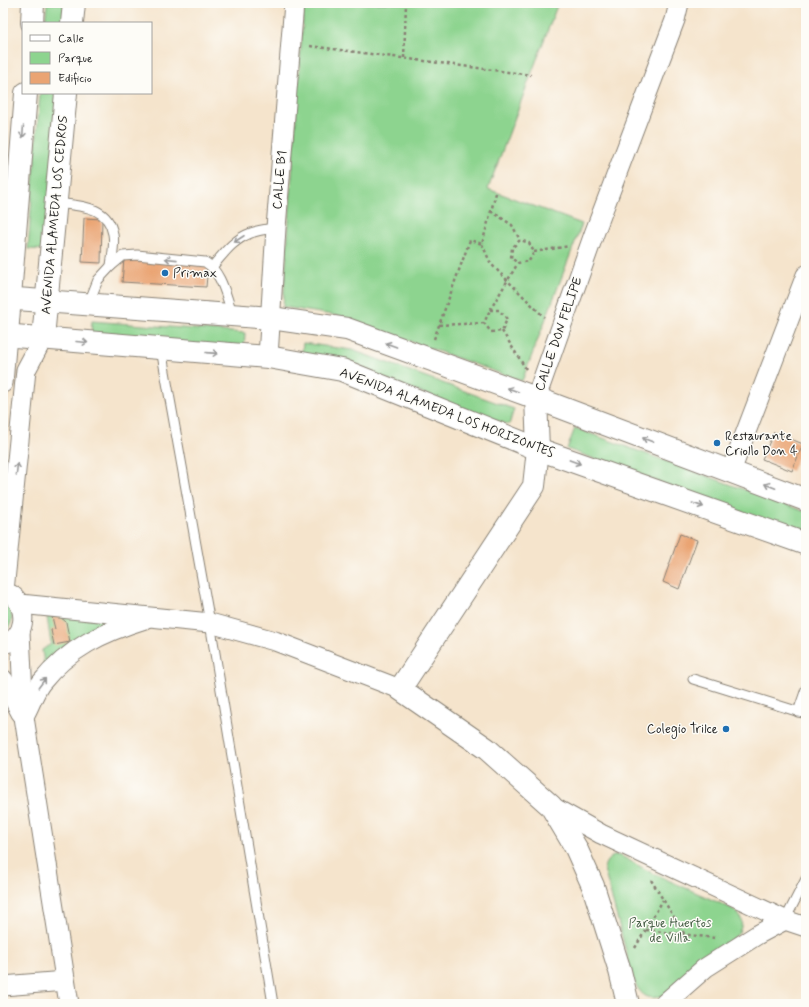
<svg xmlns="http://www.w3.org/2000/svg" width="809" height="1007" font-family="Mynerve,sans-serif">
<rect width="100%" height="100%" fill="#fdfcf7"/>
<filter id="ink" filterUnits="userSpaceOnUse"><feTurbulence type="fractalNoise" baseFrequency=".025" numOctaves="2"/><feDisplacementMap in="SourceGraphic" scale="8" xChannelSelector="R" yChannelSelector="G"/><feConvolveMatrix kernelMatrix="1 2 1 2 8 2 1 2 1" color-interpolation-filters="sRGB"/></filter>
<filter id="wash" filterUnits="userSpaceOnUse"><feTurbulence type="fractalNoise" baseFrequency=".012" numOctaves="4" result="noise"/><feDisplacementMap in="SourceGraphic" scale="16" xChannelSelector="R" yChannelSelector="G"/><feGaussianBlur stdDeviation="0.9" result="paint"/><feColorMatrix in="noise" values="0 0 0 0 0 0 0 0 0 0 0 0 0 0 0 0 0 1.4 0 .05"/><feComposite in="paint" operator="in"/></filter>
<g filter="url(#wash)">
<rect width="100%" height="100%" fill="#f5e4cc"/>
<g fill="#8dd48f" stroke="#547856">
<path d="M47,3H65L64,23H45Z"/>
<path d="M304,3H558L488,189L582,224L522,381L339,316L283,307Z"/>
<path d="M40,93H58L46,250L28,249Z"/>
<path d="M92,321L245,333L244,349L91,337Z"/>
<path d="M303,343L352,350L514,409L509,425L344,364L301,358Z"/>
<path d="M575,428L806,512V535L567,449Z"/>
<path d="M3,603C15,610 15,625 3,632Z"/>
<path d="M58,614L105,619L108,622L105,626L76,637L54,660L47,665L44,664L42,650L51,644L47,617Z"/>
<path d="M617,855L621,856L652,873L733,909C740,914 744,921 740,930C737,939 718,950 710,956C694,969 679,982 664,995C649,1002 640,995 634,981L604,869C605,862 609,857 617,855Z"/>
</g>
<g id="blocks">
<g fill="#eaa473">
<path d="M84,218L102,219L101,263L82,262Z"/>
<path d="M124,259L208,264L206,287L122,282Z"/>
<path d="M774,432L803,444L792,471L762,459Z"/>
<path d="M680,534L697,540L679,589L663,582Z"/>
<path d="M59,616L66,622L70,642L54,645L51,630L55,629L52,617Z"/>
</g>
</g>
</g>
<g filter="url(#ink)">
<use href="#blocks" fill-opacity="0" stroke="#888074" stroke-width="1"/>
<g fill="none" stroke-linecap="round" stroke-linejoin="round">
<defs>
<g id="service">
<path d="M56,203C79,206 108,205 113,234C115,244 112,256 111,266"/>
<path d="M212,267C224,253 234,239 251,233C258,230 268,229 276,228"/>
<path d="M88,305L98,280L111,266L123,256L137,255L205,262C222,272 226,297 233,315"/>
<path d="M161,349L210,623L273,1004"/>
<path d="M693,679L806,714"/>
<path d="M798,712L806,689"/>
<path d="M785,920L806,879"/>
</g>
<g id="minor">
<path d="M268,357L276,228L294,3"/>
<path d="M3,383L7,335"/>
<path d="M536,398L594,234L675,20L679,3"/>
<path d="M731,471L806,275"/>
<path d="M4,591L26,370L43,338"/>
<path d="M20,604L210,623L275,641L400,689"/>
<path d="M20,632L24,717L69,1004"/>
<path d="M3,644C26,639 29,608 12,595"/>
<path d="M3,679L21,713"/>
<path d="M24,716C30,706 34,692 41,683C69,648 103,632 145,619"/>
<path d="M551,806L601,834L785,920L806,927"/>
<path d="M3,986L65,981"/>
<path d="M664,1004L705,968L757,935L785,920"/>
</g>
<g id="tertiary">
<path d="M32,23L33,3"/>
<path d="M72,23L74,3"/>
<path d="M7,335L26,93"/>
<path d="M43,338L66,93"/>
<path d="M536,398L538,449L534,486L400,689L487,749L551,806L576,848L593,886L620,971L628,1004"/>
</g>
<g id="secondary">
<path d="M3,298L271,318L347,329L536,398L806,500"/>
<path d="M3,335L268,357L342,370L538,449L806,544"/>
</g>
</defs>
<use href="#service" stroke="#888074" stroke-width="11"/>
<use href="#minor" stroke="#888074" stroke-width="21"/>
<use href="#tertiary" stroke="#888074" stroke-width="24"/>
<use href="#secondary" stroke="#888074" stroke-width="24"/>
<g stroke="#888074" stroke-width="2.5" stroke-dasharray="3 3" stroke-linecap="butt">
<path d="M310,46L531,75"/>
<path d="M404,58L406,3"/>
<path d="M491,211L512,225L520,240"/>
<path d="M482,244L491,264L544,317"/>
<path d="M534,252L569,246"/>
<path d="M490,310L518,263L529,261L534,252L529,243L520,240L512,248L511,258L518,263"/>
<path d="M490,310H499L507,319L502,331L491,332L484,323Z"/>
<path d="M439,325L484,323"/>
<path d="M502,331L526,369"/>
<path d="M434,339L470,240L482,244L496,193"/>
<path d="M651,880L685,935"/>
<path d="M646,930L715,938"/>
<path d="M635,948L663,900"/>
</g>
<use href="#service" stroke="#fff" stroke-width="9"/>
<use href="#minor" stroke="#fff" stroke-width="19"/>
<use href="#tertiary" stroke="#fff" stroke-width="22"/>
<use href="#secondary" stroke="#fff" stroke-width="22"/>
</g>
<defs><path id="oneway-shaft" d="M-6 0H5M1.5-3L5.5 0L1.5 3" fill="none" stroke-width="1.6" stroke-linecap="round" stroke-linejoin="round"/></defs>
<g stroke="#999">
<use href="#oneway-shaft" transform="translate(23 132) rotate(94)"/>
<use href="#oneway-shaft" transform="translate(239 239) rotate(147)"/>
<use href="#oneway-shaft" transform="translate(171 259) rotate(-174)"/>
<use href="#oneway-shaft" transform="translate(82 342) rotate(5)"/>
<use href="#oneway-shaft" transform="translate(391 345) rotate(-160)"/>
<use href="#oneway-shaft" transform="translate(212 353) rotate(4)"/>
<use href="#oneway-shaft" transform="translate(513 390) rotate(-160)"/>
<use href="#oneway-shaft" transform="translate(648 440) rotate(-159)"/>
<use href="#oneway-shaft" transform="translate(575 462) rotate(20)"/>
<use href="#oneway-shaft" transform="translate(17 469) rotate(-84)"/>
<use href="#oneway-shaft" transform="translate(770 486) rotate(-159)"/>
<use href="#oneway-shaft" transform="translate(698 505) rotate(19)"/>
<use href="#oneway-shaft" transform="translate(42 683) rotate(-53)"/>
</g>
</g>
<g fill="#1f6fb2" stroke="#fdfcf7" stroke-width="1.5">
<circle cx="165" cy="273" r="4"/>
<circle cx="717" cy="443" r="4"/>
<circle cx="726" cy="729" r="4"/>
</g>
<g text-anchor="middle" dominant-baseline="central" stroke-width="3" stroke-linejoin="round" paint-order="stroke">
<g font-size="13" fill="#1c1c1c" stroke="#fdfcf7">
<text transform="translate(280 180) rotate(-85)">CALLE B1</text>
<text transform="translate(55 215) rotate(-85)">AVENIDA ALAMEDA LOS CEDROS</text>
<text transform="translate(559 334) rotate(-71)">CALLE DON FELIPE</text>
<text transform="translate(447 413) rotate(21)">AVENIDA ALAMEDA LOS HORIZONTES</text>
</g>
<g font-size="13" fill="#1c1c1c" stroke="#fdfcf7" text-anchor="start">
<text x="173" y="273">Primax</text>
<text x="725" y="436">Restaurante<tspan x="725" dy="15">Criollo Don 4</tspan></text>
<text x="718" y="729" text-anchor="end">Colegio Trilce</text>
</g>
<g font-size="13" fill="#445c44" stroke="#fdfcf7">
<text x="670" y="923">Parque Huertos<tspan x="670" dy="15">de Villa</tspan></text>
</g>
</g>
<rect width="809" height="1007" fill="none" stroke="#fdfcf7" stroke-width="16"/>
<rect x="22" y="22" width="130" height="72" fill="#fdfcf7" stroke="#a3a29f"/>
<rect x="30" y="35" width="20" height="6" fill="#ffffff" stroke="#a3a29f"/>
<text x="58" y="42" font-size="12" fill="#1c1c1c">Calle</text>
<rect x="30" y="52" width="20" height="12" fill="#8dd48f" stroke="#a3a29f"/>
<text x="58" y="62" font-size="12" fill="#1c1c1c">Parque</text>
<rect x="30" y="72" width="20" height="12" fill="#eaa473" stroke="#a3a29f"/>
<text x="58" y="82" font-size="12" fill="#1c1c1c">Edificio</text>
</svg>
